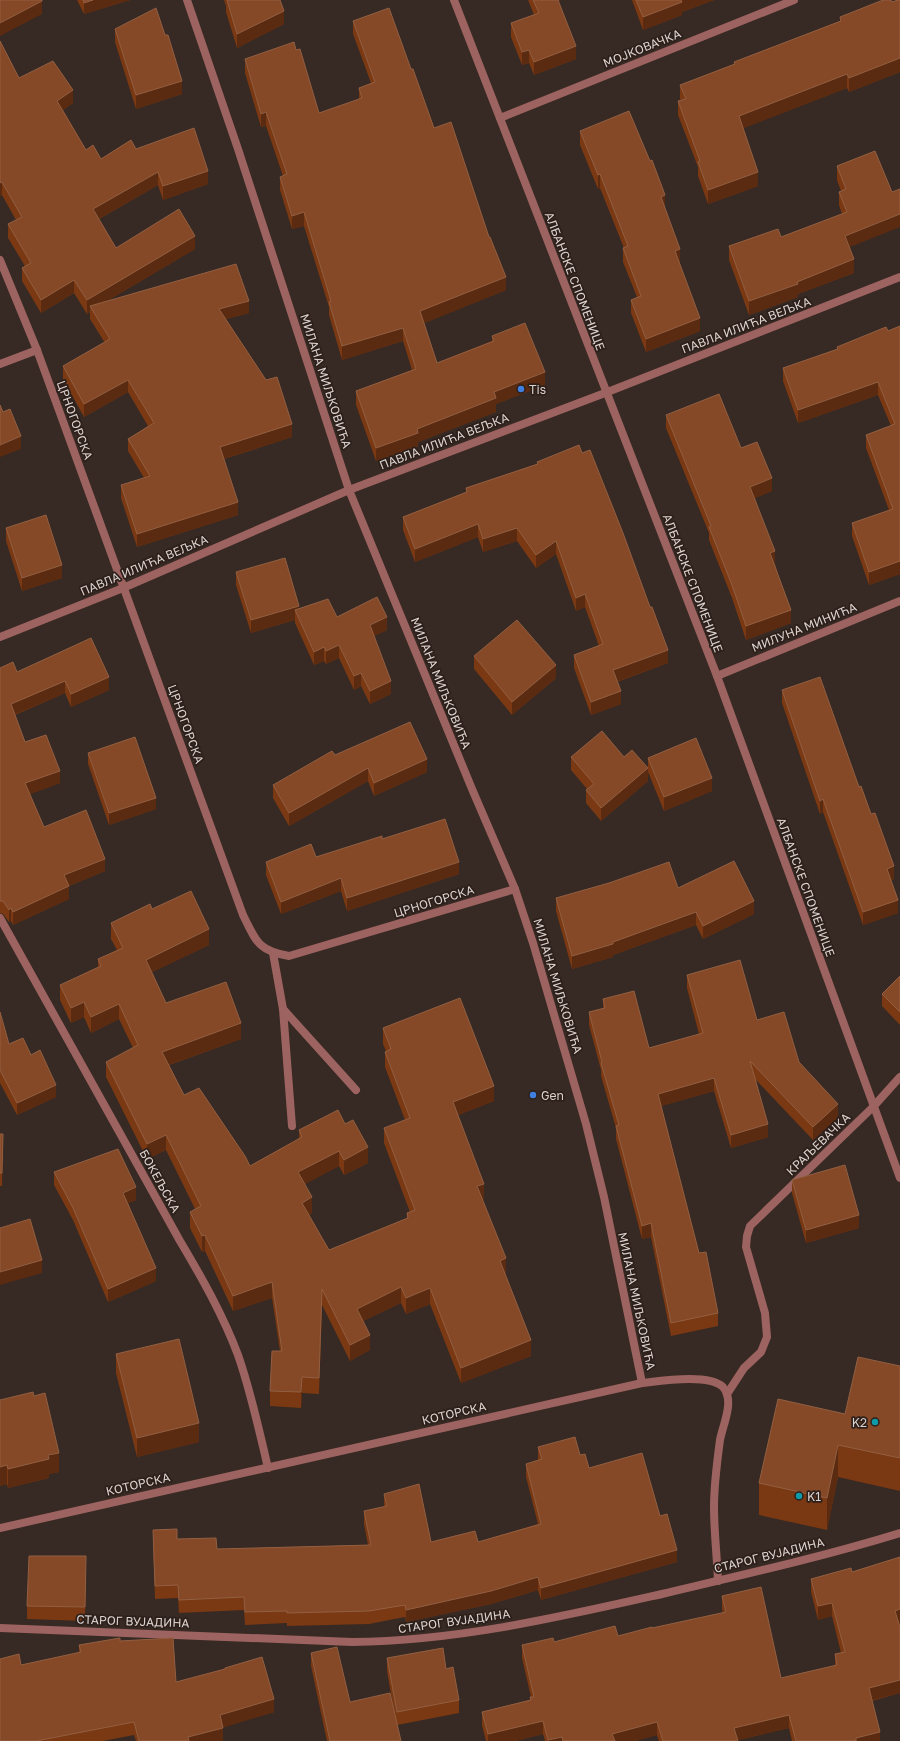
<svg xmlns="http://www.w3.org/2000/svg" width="900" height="1741" font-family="'Golos Text',sans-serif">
<rect width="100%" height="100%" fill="#372923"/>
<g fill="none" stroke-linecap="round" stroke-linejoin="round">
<g stroke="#9d6360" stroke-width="8">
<path d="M273,953L283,1009L292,1126"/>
<path d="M283,1009L356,1090"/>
</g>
<g stroke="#9d6360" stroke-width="8">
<path d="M187,0L238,149L349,490L472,789L515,889L533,943L586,1124L604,1197L642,1383"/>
<path d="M454,0L717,676L900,1178"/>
<path d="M500,118L794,0"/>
<path d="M0,260L37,350L243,915C256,941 258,951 289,956L515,889"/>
<path d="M0,364L37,350"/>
<path d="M0,637L123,588L349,490L605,393L900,277"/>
<path d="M717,676L900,601"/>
<path d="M0,918L180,1241C202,1278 223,1315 238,1355C251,1392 259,1430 268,1468"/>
<path d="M727,1394L744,1368L761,1352L767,1337L765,1313L746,1247L747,1236L750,1226L873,1107L900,1077"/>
<path d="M0,1528L642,1383C660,1381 709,1373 723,1387C735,1401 723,1424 720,1440C717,1462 714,1485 714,1507C714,1531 717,1556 718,1581"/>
<path d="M0,1628L352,1642C457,1641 560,1617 662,1594C742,1575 822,1557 900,1533"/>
</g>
</g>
<g fill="#7a3913">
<path d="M77,0H130L84,14Z"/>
<path d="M224,0H280L284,24L237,48L226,12V6Z"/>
<path d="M528,0H561L558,1L576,59L534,75L529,63L522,65L511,37V23L534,15Z"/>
<path d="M632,0H714L682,12V15L643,30Z"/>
<path d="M900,0V72L849,92L847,88L743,128L758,186L708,204L698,176V167L678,115V101L681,100L680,99V85L734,64V62L840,21V17Z"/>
<path d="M353,21L411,69L434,128L506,290L424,323L437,363L492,341V336L545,385L496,404V412L418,442V446L376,461L356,405V391L412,370L403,341L342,360L329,315V307L304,226L292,229L280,190V177L283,176L266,126L261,127L245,73V59L296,50L319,113L359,100V88L371,83L353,34Z"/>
<path d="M115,29L182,94L136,109L115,42Z"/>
<path d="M0,41L19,78L73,103L63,110L86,150L101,159L136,149L208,184L163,200L158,185L99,219L116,248L195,249L107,301L249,313L226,319L292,437L224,459L238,515L137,547L121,498V485L144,478L128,451V439L148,426L128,392L84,417L63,379V366L105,343L90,319V312L87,314L74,293L41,313L22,281V268L25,266L8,238V224L16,220L2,195L0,196Z"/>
<path d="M580,131L665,209L680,262H679L700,331L646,352L631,313V300L637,297L623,262V248H624L600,188L598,189L580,145Z"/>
<path d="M875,151L849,247L854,273L798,294V297L749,315L729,260V246L781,237L842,214L839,205V192L841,191L837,180V166Z"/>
<path d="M900,326V574L869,585L852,536V523L889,510L866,448V435L891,426L878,395L798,423L783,381V368L837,349V347L888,331Z"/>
<path d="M666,415L741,448L772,491L755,498L775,564L791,623L746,640L732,598L709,540V533L666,428Z"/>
<path d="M537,462L668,663L617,682L621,704L591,715L574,668V655L599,646L585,607L576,611L556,554L536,568L517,541L483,552L478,537L415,562L403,530V517L466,492V488L537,464Z"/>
<path d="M6,528L62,578L22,591L6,541Z"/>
<path d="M236,572L299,608L337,617L387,630L374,636L391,694L370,704L361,686L354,690L339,658L326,664L324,661L314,665L295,623V620L251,633L236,585Z"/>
<path d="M474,656L556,678L512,715L474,669Z"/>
<path d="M0,668L109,690L71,707L65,693L15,715L25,742L60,783L30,794L44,827L105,871L69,886V899L13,925L11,921L9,922L3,914L0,913Z"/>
<path d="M782,690L859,787L894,879L891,880L898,913L863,925L823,812L820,814L782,703Z"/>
<path d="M88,753L156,809L109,825L88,764Z"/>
<path d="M335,755L427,772L374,796L368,781L289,826L273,798V785Z"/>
<path d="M571,757H624L648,781L601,821L586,803V790L587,789L571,770Z"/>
<path d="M648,758L712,791L664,811L648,772Z"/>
<path d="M382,839L459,874L347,911L341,891L281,914L266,875V862L316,857Z"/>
<path d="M678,888L754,914L703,939L696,925L613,955V957L572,969L556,911V898Z"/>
<path d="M152,909L209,945L152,972L166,1003L241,1039L169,1065L184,1095L250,1166L299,1139V1130L345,1124L368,1163L344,1175L339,1166L304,1184L312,1213L309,1215L329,1250L407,1218V1213L410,1212L384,1143V1128L405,1120L385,1067V1052L386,1051L383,1044V1028L494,1101L458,1115L484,1199L482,1200L505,1274L531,1356L461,1383L430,1304L406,1314L401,1303L363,1321L370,1350L350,1361L322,1305L319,1394L302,1393L301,1408L270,1406V1391L280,1351L272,1298L233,1311L205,1251L202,1252L190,1228V1212L195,1209L166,1150L147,1159L106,1077V1062L133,1048L119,1019L91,1033L84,1017L71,1023L60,1000V985L98,967V959L117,950L111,939V923Z"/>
<path d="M687,975L757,1020L799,1062L838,1117L813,1140L756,1080L768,1137L731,1148L714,1091L661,1106L699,1253L718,1313V1326L671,1336L651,1237L642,1239L616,1139V1128L601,1076V1070L589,1025V1012L603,1008V999L649,1048L699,1034L687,988Z"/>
<path d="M900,976V1025L882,1006V994Z"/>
<path d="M0,1012L9,1044L31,1055L56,1097L17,1115L0,1083Z"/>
<path d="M0,1134H3L2,1186H0Z"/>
<path d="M54,1172L136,1200L128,1203L156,1281L108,1302L73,1220L54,1185Z"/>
<path d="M792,1180L859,1228L806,1243L792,1193Z"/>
<path d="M116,1354L199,1442L137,1457L116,1373Z"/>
<path d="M900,1366V1491L838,1477L827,1530L759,1515V1483L845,1414Z"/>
<path d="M34,1396L59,1472L49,1474V1478L8,1488L7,1484L0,1486V1400Z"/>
<path d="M538,1447L580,1455L589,1468L660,1516L677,1562L541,1600L538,1590L491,1604L406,1622L405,1617L369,1624L287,1626V1623L245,1625L244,1610L179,1613L178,1598L155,1599L153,1542L177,1539L217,1549L368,1545L364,1524V1511L384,1507V1494L431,1542H478L538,1524L526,1477V1464L538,1460Z"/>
<path d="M900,1557V1623H899L900,1693L872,1701L880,1741H792L789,1728L738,1740V1741H659L657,1735L635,1741H545L543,1734L515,1741H486L482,1725V1712L530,1700V1697H531L522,1658V1645L618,1636L723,1613L722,1609V1596L781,1678L835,1666V1654L841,1653L832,1616L818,1620L811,1592V1579L852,1572Z"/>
<path d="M86,1570L85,1621L27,1619V1606Z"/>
<path d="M120,1641L176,1682L225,1669V1668L274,1712L223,1727V1741H136L134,1735L103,1741H0L21,1665L79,1653V1645Z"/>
<path d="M311,1653L350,1702L395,1717L387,1671V1658L446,1669L459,1700V1713L397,1725L401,1741H327L311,1666Z"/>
</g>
<g fill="#5b2b11">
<path d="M93,0H130L84,14V3Z"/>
<path d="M681,0H714L682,12V15L643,30V17Z"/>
<path d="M42,1V14L0,36V23Z"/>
<path d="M284,11V24L237,48V34Z"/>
<path d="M576,46V59L534,75V62Z"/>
<path d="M529,50V63L522,65V52Z"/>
<path d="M900,58V72L849,92V78Z"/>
<path d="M847,74V88L739,130V116Z"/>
<path d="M182,81V94L136,109V95Z"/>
<path d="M73,90V103L57,114V101Z"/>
<path d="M266,112V126L261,127V114Z"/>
<path d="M208,171V184L163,200V186Z"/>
<path d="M158,172V185L93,222V209Z"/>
<path d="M758,172V186L708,204V190Z"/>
<path d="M600,174V188L598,189V175Z"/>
<path d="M2,182V195L0,196V183Z"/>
<path d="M665,195V209L661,197Z"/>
<path d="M304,212V226L292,229V216Z"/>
<path d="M900,214V227L845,249V236Z"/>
<path d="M195,236V249L92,310L90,306V312L87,314V300Z"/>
<path d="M680,249V262L675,264V251Z"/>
<path d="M854,259V273L798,294V297L749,315V301L797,282Z"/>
<path d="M506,277V290L420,325V311Z"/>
<path d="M74,280V293L41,313V300Z"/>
<path d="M249,301V313L219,321V309Z"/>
<path d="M700,318V331L646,352V339Z"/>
<path d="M403,328V341L342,360V346Z"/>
<path d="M545,372V385L496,404V412L418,442V446L376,461V448L417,429L494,392Z"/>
<path d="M128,380V392L84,417V404Z"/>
<path d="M878,382V395L798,423V410Z"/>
<path d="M292,424V437L220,460V447Z"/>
<path d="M21,436V449L0,457V445Z"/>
<path d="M772,478V491L750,500V487Z"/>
<path d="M238,502V515L137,547V534Z"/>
<path d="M478,524V537L415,562V549Z"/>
<path d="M517,528V541L483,552V539Z"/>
<path d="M556,541V554L536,568V555Z"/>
<path d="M775,551V564L770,566V553Z"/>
<path d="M900,561V574L869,585V572Z"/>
<path d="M62,565V578L22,591V578Z"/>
<path d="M585,594V607L576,611V598Z"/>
<path d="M299,606V619L295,610V620L251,633V620Z"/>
<path d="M791,610V623L746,640V626Z"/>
<path d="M387,617V630L370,638V625Z"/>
<path d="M339,645V658L326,664V651Z"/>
<path d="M324,647V661L314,665V652Z"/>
<path d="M668,650V663L613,683V670Z"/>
<path d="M556,665V678L512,715V702Z"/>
<path d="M361,673V686L354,690V676Z"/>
<path d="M109,677V690L71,707V694Z"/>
<path d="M65,681V693L11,716V704Z"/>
<path d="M391,681V694L370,704V691Z"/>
<path d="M621,691V704L591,715V702Z"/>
<path d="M427,759V772L374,796V783Z"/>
<path d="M368,768V781L289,826V813Z"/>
<path d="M648,768V781L601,821V808Z"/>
<path d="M60,771V783L25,796V783Z"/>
<path d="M712,778V791L664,811V797Z"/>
<path d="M156,798V809L109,825V813Z"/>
<path d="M823,799V812L820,814V801Z"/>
<path d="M105,859V871L64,888V875Z"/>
<path d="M459,862V874L347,911V898Z"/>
<path d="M894,866V879L887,882V869Z"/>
<path d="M341,878V891L281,914V902Z"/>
<path d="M69,886V899L13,925V912Z"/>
<path d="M898,900V913L863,925V912Z"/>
<path d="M754,901V914L703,939V926Z"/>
<path d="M11,908V921L9,922V910Z"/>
<path d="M696,912V925L613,955V957L572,969V956Z"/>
<path d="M209,929V945L146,975V960Z"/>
<path d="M84,1002V1017L71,1023V1008Z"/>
<path d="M119,1004V1019L91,1033V1017Z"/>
<path d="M241,1023V1039L162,1067V1052Z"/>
<path d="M714,1078V1091L658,1107V1094Z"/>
<path d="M56,1085V1097L17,1115V1103Z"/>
<path d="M494,1086V1101L453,1117V1102Z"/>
<path d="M838,1104V1117L813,1140V1127Z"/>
<path d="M768,1124V1137L731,1148V1135Z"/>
<path d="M166,1135V1150L147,1159V1144Z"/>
<path d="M368,1147V1163L344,1175V1160Z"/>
<path d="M339,1151V1166L298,1188V1172Z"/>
<path d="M484,1184V1199L477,1202V1186Z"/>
<path d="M136,1187V1200L123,1206V1193Z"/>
<path d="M312,1197V1213L302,1218V1203Z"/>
<path d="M859,1215V1228L806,1243V1230Z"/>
<path d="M651,1223V1237L642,1239V1226Z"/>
<path d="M205,1235V1251L202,1252V1236Z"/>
<path d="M506,1258V1274L500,1277V1261Z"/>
<path d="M42,1260V1273L0,1285V1272Z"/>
<path d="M156,1268V1281L108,1302V1289Z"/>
<path d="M272,1282V1298L233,1311V1296Z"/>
<path d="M401,1287V1303L357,1324V1309Z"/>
<path d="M430,1288V1304L406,1314V1298Z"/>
<path d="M322,1289V1305L319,1394V1378Z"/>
<path d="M370,1335V1350L350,1361V1345Z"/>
<path d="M531,1340V1356L461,1383V1368Z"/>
<path d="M302,1377V1393L301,1408V1392Z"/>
<path d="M199,1423V1442L137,1457V1438Z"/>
<path d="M838,1445V1477L827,1530V1498Z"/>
<path d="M59,1453V1472L49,1474V1478L8,1488V1469L48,1455Z"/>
<path d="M7,1465V1484L0,1486V1467Z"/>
<path d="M677,1550V1562L541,1600V1588Z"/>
<path d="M538,1577V1590L491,1604L406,1622V1610Z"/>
<path d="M832,1603V1616L818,1620V1606Z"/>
<path d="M900,1609V1623L895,1624V1611Z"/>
<path d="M900,1680V1693L869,1701V1688Z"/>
<path d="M274,1699V1712L222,1728H223V1741H188V1737L220,1715Z"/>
<path d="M789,1715V1728L735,1741L734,1728Z"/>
<path d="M543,1721V1734L515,1741H488V1734Z"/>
<path d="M657,1722V1735L635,1741H612V1734Z"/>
<path d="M880,1732V1741H856V1738Z"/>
<path d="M562,1737V1741H548V1740Z"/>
</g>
<g fill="#854927" stroke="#925f42">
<path d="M0,0H42V1L0,23Z"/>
<path d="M83,0H93L84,3Z"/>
<path d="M227,0H280L284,11L237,34Z"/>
<path d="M533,0H558L576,46L534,62L529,50L522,52L511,23L539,13Z"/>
<path d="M636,0H681L682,2L643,17Z"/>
<path d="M883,0H891L892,2L898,0H900V58L849,78L847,74L739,116L758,172L708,190L698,162L700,161L678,101L686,99L680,85L735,64L734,62L841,21L840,17Z"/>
<path d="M156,8L165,35H168L182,81L136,95L115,29Z"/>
<path d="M389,8L411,69H413L434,128L451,122L489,237H490L506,277L420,311L437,363L494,341L492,336L525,323L545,372L494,392L496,398L417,429L418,433L376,448L356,391L416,369L403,328L342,346L329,302L331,301L304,212L292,216L280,177L287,174L266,112L261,114L245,59L294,42L296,50L300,49L319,113L362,98L359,88L375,82L353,21Z"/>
<path d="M0,41L19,78L53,61L73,90L57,101L86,150L93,145L101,159L131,140L136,149L194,128L208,171L163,186L158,172L93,209L116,248L179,209L195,236L87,300L74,280L41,300L22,268L31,263L8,224L22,217L2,182L0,183Z"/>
<path d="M629,111L650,161L652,160L665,195L661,197L680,249L675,251L700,318L646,339L631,300L641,296L623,248L628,246L600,174L598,175L580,131Z"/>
<path d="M875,151L892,192L900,189V214L845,236L854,259L797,282L798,284L749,301L729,246L778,229L781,237L847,212L839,192L846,189L837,166Z"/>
<path d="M236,264L249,301L219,309L266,380L277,377L292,424L220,447L238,502L137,534L121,485L150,476L128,439L154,423L128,380L84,404L63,366L110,339L90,306Z"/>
<path d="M900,326V561L869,572L852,523L893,509L866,435L895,424L878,382L798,410L783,368L838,349L837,347L886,327L888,331Z"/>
<path d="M719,394L741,448L757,442L772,478L750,487L775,551L770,553L791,610L746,626L732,585L709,527L711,526L666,415Z"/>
<path d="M0,405L3,412L10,409L21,436L0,445Z"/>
<path d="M579,445L582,453L590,450L623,533L650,607H652L668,650L613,670L621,691L591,702L574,655L603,644L585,594L576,598L556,541L536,555L517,528L483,539L478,524L415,549L403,517L467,492L466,488L538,464L537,462Z"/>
<path d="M46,515L62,565L22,578L6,528Z"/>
<path d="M285,558L299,606L251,620L236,572Z"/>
<path d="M377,597L387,617L370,625L391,681L370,691L361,673L354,676L339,645L326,651L324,647L314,652L295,610L328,599L337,617Z"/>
<path d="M517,620L556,665L512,702L474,656Z"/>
<path d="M91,638L109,677L71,694L65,681L11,704L25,742L46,735L60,771L25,783L44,827L86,810L105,859L64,875L69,886L13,912L11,908L9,910L3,901H0V668L13,662L17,672Z"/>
<path d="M820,677L859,787L861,786L871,814L875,813L894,866L887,869L898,900L863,912L823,799L820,801L782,690Z"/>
<path d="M410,722L427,759L374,783L368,768L289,813L273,785L332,751L335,755Z"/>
<path d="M602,731L624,757L632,750L648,768L601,808L586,790L594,784L571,757Z"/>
<path d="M135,737L156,798L109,813L88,753Z"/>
<path d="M696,738L712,778L664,797L648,758Z"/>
<path d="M445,819L459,862L347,898L341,878L281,902L266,862L311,844L316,857L382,836V839Z"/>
<path d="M734,861L754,901L703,926L696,912L613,942V944L572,956L556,898L609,883L669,862L678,888Z"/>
<path d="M191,891L209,929L146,960L166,1003L226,982L241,1023L162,1052L184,1095L199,1088L245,1156L250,1166L302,1137L299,1130L338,1110L345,1124L353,1120L368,1147L344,1160L339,1151L298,1172L312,1197L302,1203L329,1250L408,1218L407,1213L415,1210L384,1128L410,1118L385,1052L391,1049L383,1028L460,998L494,1086L453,1102L484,1184L477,1186L506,1258L500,1261L531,1340L461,1368L430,1288L406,1298L401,1287L357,1309L370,1335L350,1345L322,1289L319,1378L302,1377L301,1392L270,1391L272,1351H282L272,1282L233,1296L205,1235L202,1236L190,1212L201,1206L166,1135L147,1144L106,1062L138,1045L119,1004L91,1017L84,1002L71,1008L60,985L101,966L98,959L123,948L111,923L150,904L152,909Z"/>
<path d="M740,960L757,1020L784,1012L799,1062L838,1104L813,1127L750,1061L768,1124L731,1135L714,1078L658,1094L699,1253L706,1252L718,1313L671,1323L651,1223L642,1226L616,1126L619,1125L601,1063L602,1062L589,1012L605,1008L603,999L634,991L649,1048L703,1033L687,975Z"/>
<path d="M900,976V1012L882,994Z"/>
<path d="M0,1012L9,1044L23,1038L31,1055L40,1050L56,1085L17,1103L0,1070Z"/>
<path d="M0,1134H3L2,1173H0Z"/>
<path d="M118,1149L136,1187L123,1193L156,1268L108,1289L73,1208L54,1172Z"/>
<path d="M845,1165L859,1215L806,1230L792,1180Z"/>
<path d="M30,1219L42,1260L0,1272V1228Z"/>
<path d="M179,1339L199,1423L137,1438L116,1354Z"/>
<path d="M858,1357L900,1366V1458L838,1445L827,1498L759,1483L778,1399L845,1414Z"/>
<path d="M33,1392L34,1396L45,1393L59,1453L48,1455L49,1459L8,1469L7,1465L0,1467V1400Z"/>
<path d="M575,1437L580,1455L585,1454L589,1468L642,1453L660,1516L667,1514L677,1550L541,1588L538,1577L491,1591L406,1610L405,1605L369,1611L287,1613V1611L245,1612L244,1597L179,1600L178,1585L155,1586L153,1530L177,1529V1539L216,1538L217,1549L371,1545L364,1511L387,1506L384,1494L419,1484L431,1542L475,1531L478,1542L541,1524L526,1464L542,1459L538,1447Z"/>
<path d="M29,1556H86L85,1607L27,1606Z"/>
<path d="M900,1557V1609L895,1611L900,1627V1680L869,1688L880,1732L856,1738V1741H796L789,1715L734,1728L738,1741H663L657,1722L612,1734L615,1741H563L562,1737L548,1740L543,1721L488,1734L482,1712L531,1700L530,1697H534L522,1645L553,1638L554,1642L615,1626L618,1636L652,1627V1628L726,1612L722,1596L761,1587L781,1678L837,1665L835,1654L845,1652L832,1603L818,1606L811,1579L851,1568L852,1572Z"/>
<path d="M120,1638V1641L173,1638L176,1682L225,1669V1668L262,1657L274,1699L220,1715L223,1728L188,1737L189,1741H139L134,1722L36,1741H0V1659L19,1654L21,1665L81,1652L79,1645Z"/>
<path d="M337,1647L350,1702L390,1693L401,1741H330L311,1653Z"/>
<path d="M443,1648L446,1669L453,1667L459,1700L397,1712L387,1658Z"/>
</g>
<g fill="#3f7fe0" stroke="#2d1f1a" stroke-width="1.5">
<circle cx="521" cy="389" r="4"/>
<circle cx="533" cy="1095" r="4"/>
</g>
<g fill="#0f9aa8" stroke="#2d1f1a" stroke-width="1.5">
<circle cx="875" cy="1422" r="4"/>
<circle cx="799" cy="1496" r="4"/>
</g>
<g text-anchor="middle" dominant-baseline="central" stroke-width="3.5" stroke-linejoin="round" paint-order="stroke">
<g font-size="12" fill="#dcd3cf" stroke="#2d1f1a">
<text transform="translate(642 48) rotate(-22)">МОЈКОВАЧКА</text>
<text transform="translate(575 281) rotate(69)">АЛБАНСКЕ СПОМЕНИЦЕ</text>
<text transform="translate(746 325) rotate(-21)">ПАВЛА ИЛИЋА ВЕЉКА</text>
<text transform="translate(326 381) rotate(72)">МИЛАНА МИЉКОВИЋА</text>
<text transform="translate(75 420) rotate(70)">ЦРНОГОРСКА</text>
<text transform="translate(444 441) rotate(-21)">ПАВЛА ИЛИЋА ВЕЉКА</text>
<text transform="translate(144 565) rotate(-23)">ПАВЛА ИЛИЋА ВЕЉКА</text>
<text transform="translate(693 583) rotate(69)">АЛБАНСКЕ СПОМЕНИЦЕ</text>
<text transform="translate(804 627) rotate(-22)">МИЛУНА МИНИЋА</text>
<text transform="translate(441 683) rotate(68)">МИЛАНА МИЉКОВИЋА</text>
<text transform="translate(186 724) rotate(70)">ЦРНОГОРСКА</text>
<text transform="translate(806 887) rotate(70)">АЛБАНСКЕ СПОМЕНИЦЕ</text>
<text transform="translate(434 901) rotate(-17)">ЦРНОГОРСКА</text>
<text transform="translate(558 986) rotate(73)">МИЛАНА МИЉКОВИЋА</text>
<text transform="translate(818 1144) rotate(-44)">КРАЉЕВАЧКА</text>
<text transform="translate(160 1181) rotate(61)">БОКЕЉСКА</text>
<text transform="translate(637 1301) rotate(78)">МИЛАНА МИЉКОВИЋА</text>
<text transform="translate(454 1413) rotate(-13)">КОТОРСКА</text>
<text transform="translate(138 1484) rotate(-13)">КОТОРСКА</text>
<text transform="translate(769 1555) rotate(-14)">СТАРОГ ВУЈАДИНА</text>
<text transform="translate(133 1621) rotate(2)">СТАРОГ ВУЈАДИНА</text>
<text transform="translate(454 1621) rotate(-8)">СТАРОГ ВУЈАДИНА</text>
</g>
<g font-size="12" fill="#dcd3cf" stroke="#2d1f1a" text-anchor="start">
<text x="529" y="389">Tis</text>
<text x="541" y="1095">Gen</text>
<text x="867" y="1422" text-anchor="end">K2</text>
<text x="807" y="1496">K1</text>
</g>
</g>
</svg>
